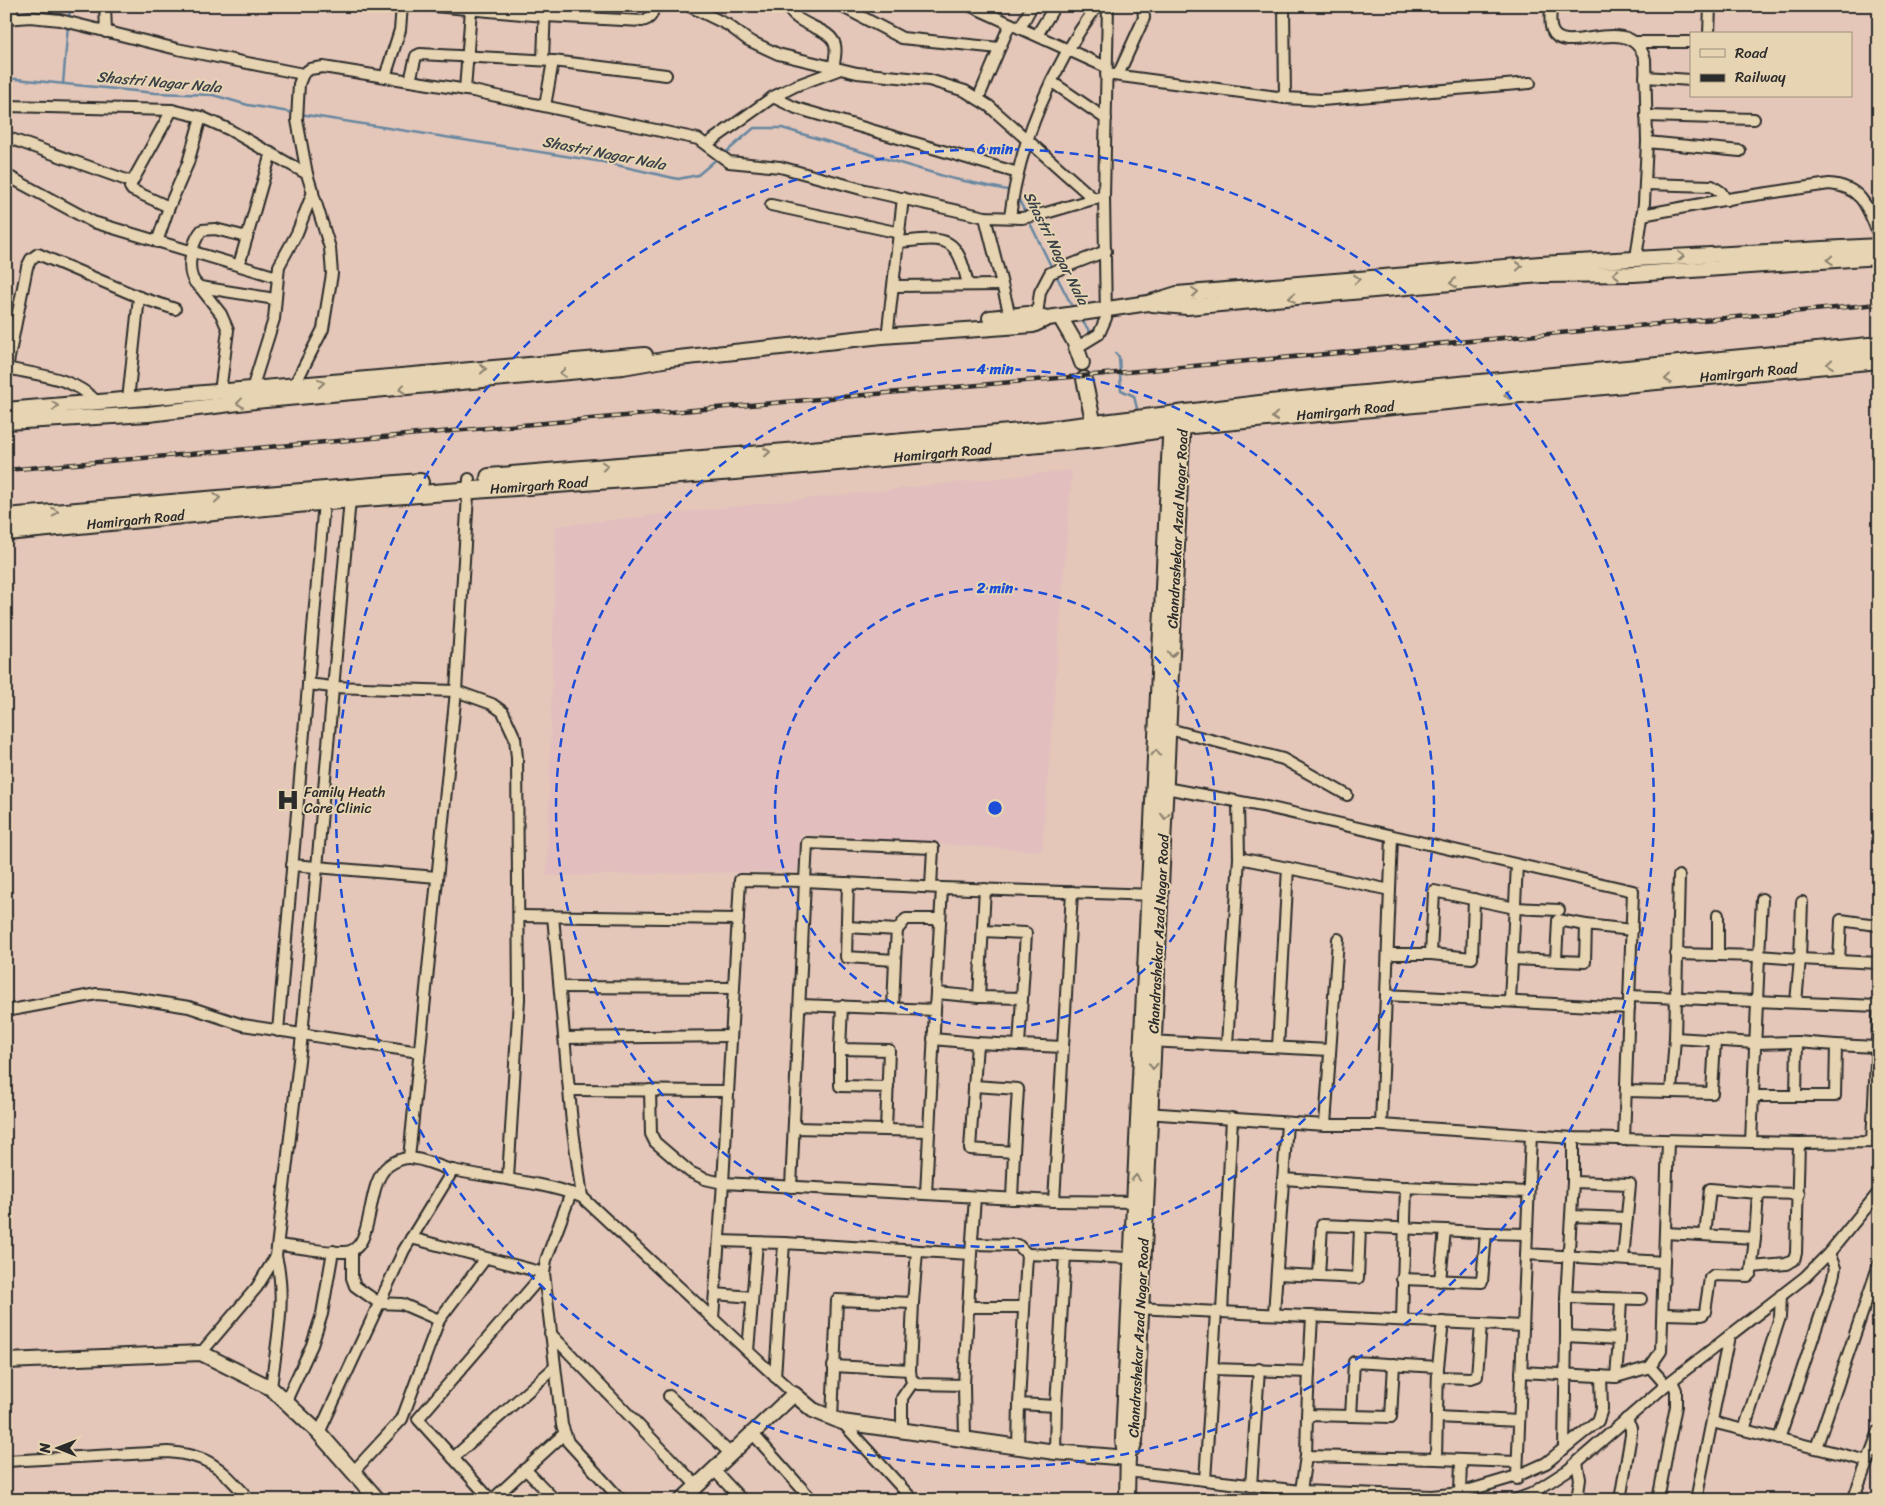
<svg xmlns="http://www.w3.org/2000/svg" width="1885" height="1506" font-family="Sriracha,sans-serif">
<rect width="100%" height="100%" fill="#e4c7b9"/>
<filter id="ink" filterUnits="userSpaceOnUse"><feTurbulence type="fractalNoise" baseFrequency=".02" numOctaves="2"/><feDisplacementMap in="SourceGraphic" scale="10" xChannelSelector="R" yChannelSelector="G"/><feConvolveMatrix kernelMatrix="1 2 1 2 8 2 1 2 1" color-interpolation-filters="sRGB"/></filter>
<g filter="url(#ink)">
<path fill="#e2bebe" d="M1072,470L1042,851L801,834L798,871L547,876L556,526Z"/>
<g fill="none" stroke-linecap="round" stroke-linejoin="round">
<g stroke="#6887a0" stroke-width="2.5">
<path d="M69,20L70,6"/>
<path d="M6,78L155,93L213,95L248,105L295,113"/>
<path d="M63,84L68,25"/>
<path d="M300,114L603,162L678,179L698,175L719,157"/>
<path d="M724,154L754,128H782L950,178L1012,191"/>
<path d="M1017,196L1026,214"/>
<path d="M1028,219L1053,270"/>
<path d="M1056,275L1074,310"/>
<path d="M1080,318L1091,333"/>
<path d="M1115,353L1119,357L1121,390L1134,396L1138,413"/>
</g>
<defs>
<g id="street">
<path d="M105,6L106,32"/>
<path d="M434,6L545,16L642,21C651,19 652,15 654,6"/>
<path d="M689,6L728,25L748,40L778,54L857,73L929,80L965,91L989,106L1094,199"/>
<path d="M788,6C795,27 830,26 835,45C837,52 834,62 833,69"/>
<path d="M841,6L902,38L999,48"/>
<path d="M971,6L1106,67"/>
<path d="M1284,6L1285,98"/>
<path d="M1551,6C1551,14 1549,23 1552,30C1564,60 1629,9 1645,59L1647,142L1644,203L1636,258"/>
<path d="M6,19L30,17L60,20L177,49L303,74"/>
<path d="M10,19L13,6"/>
<path d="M1020,28L1032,6"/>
<path d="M1709,34L1710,6"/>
<path d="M1037,35L1055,6"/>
<path d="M1637,42H1691"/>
<path d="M543,60L545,6"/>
<path d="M1106,74L1285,98L1322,100L1530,83"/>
<path d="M1118,75L1144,18L1143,6"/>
<path d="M385,77L400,30L402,6"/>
<path d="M1645,77L1691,80"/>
<path d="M410,81L416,56L420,54L553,61L666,75"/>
<path d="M1052,82L1106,119"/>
<path d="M465,90L471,9"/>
<path d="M773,97L796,108L1018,173"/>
<path d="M978,99L1010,24"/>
<path d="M6,106L172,110L201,117L228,129L307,174"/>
<path d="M545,106L553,61"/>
<path d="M1646,116L1754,119"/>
<path d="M6,137L132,182L172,110"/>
<path d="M1647,142L1740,151"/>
<path d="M707,144L773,97L795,86L838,70"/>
<path d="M6,175L93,222L277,277"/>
<path d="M132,182L130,187L132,190L169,207"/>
<path d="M1645,184L1712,186L1721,192L1726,200"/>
<path d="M771,205L900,233"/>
<path d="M1642,215L1734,198L1829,184C1862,186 1868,208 1879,236"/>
<path d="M985,217L1010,316"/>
<path d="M1010,217C1019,142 1052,67 1097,6"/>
<path d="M247,237L215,229L202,230C191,242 183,277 200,287L275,299"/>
<path d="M157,242L169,207L188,163L201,117"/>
<path d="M899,242C946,237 957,234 968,285"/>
<path d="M239,265L271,153"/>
<path d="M894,286L1002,285"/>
<path d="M200,287L221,314L228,330L220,392"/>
<path d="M1037,315L1040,292L1050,273L1106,251"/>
<path d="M888,329L903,198"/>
<path d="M1076,348L1099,334L1106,318L1104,196L1108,6"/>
<path d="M6,368C38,375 74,377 97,402"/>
<path d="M6,373L27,267L31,259L38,254L139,297L175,309"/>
<path d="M293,388L323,329L332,274L330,248L307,174L297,120L299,84L303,74L310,69L323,67L473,91L698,139L729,162L780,167L865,190L985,217L1022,218L1046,213L1104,196"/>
<path d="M252,389L274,319L279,266L297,233L313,192"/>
<path d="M128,400L139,297"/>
<path d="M308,684L332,687L456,691L492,704L503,712L515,738L517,758L519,999L508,1178"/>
<path d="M1169,729L1283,759L1347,795"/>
<path d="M1160,787L1262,806L1633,891L1624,1140"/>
<path d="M1239,858L1288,868L1278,1047"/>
<path d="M292,865L437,877"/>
<path d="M1288,868L1390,890"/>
<path d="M848,883L846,957L895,960L893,1008"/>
<path d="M942,888L1156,895"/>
<path d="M985,889L979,997L1022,998L1019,1045"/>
<path d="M1718,915V955"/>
<path d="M519,916L738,919"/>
<path d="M553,916L572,1123L582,1197"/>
<path d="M847,927L897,930L895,960"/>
<path d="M897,930L906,919H940"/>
<path d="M983,931L1026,933L1022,998"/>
<path d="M1388,954H1431L1434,891L1515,908L1559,910"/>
<path d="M1431,954L1472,958L1474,899"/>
<path d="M1676,954L1759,956L1762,899"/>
<path d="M1512,959L1585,962L1586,925L1632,930"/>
<path d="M1556,960L1558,920L1586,925"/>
<path d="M1839,961L1879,963"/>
<path d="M560,987L734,988"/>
<path d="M937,993L979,997"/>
<path d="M1386,995L1629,1008"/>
<path d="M1629,996L1878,1006"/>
<path d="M1510,1000L1517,865"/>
<path d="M1796,1002L1800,959L1839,961L1841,920L1876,925"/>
<path d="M800,1005L935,1010L942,888L805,881L807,843L933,848L931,887"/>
<path d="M842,1006L840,1049L889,1050L886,1130"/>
<path d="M6,1011L97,994L120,996L189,1007L243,1025L419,1052"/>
<path d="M278,1031L324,502"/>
<path d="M565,1038L731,1036"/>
<path d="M1675,1038L1679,876"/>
<path d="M933,1039L977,1043"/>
<path d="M1148,1041L1330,1050"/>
<path d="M1227,1044L1239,858L1238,802"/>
<path d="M1836,1045L1876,1047"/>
<path d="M840,1049V1086L888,1087"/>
<path d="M974,1086L1018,1089L1014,1152"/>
<path d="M569,1090L728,1091"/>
<path d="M650,1090L651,1134L655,1142L690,1172L705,1179L723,1183L740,880L805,881L791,1187"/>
<path d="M1626,1091L1671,1092L1675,1038L1755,1043L1797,1042"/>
<path d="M1671,1092L1712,1093L1715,1041"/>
<path d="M1753,1096H1796L1797,1042L1836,1045L1835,1096H1796"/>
<path d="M1145,1113L1325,1125H1381L1573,1138L1799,1143L1879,1142"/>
<path d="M1325,1125L1338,939"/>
<path d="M1381,1125L1392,837"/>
<path d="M794,1128L929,1131"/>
<path d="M1573,1138V1182L1630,1184L1623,1259"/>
<path d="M1751,1142L1759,956L1800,959L1802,902"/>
<path d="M1872,1142L1879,1001"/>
<path d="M409,1158L456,691L469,479"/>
<path d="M1283,1179L1402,1187L1528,1192"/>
<path d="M1573,1182L1571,1216L1627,1218"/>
<path d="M571,1193L546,1260L544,1273L562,1425L568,1442L621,1500"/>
<path d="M1758,1193L1799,1194"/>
<path d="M926,1194L935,1010"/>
<path d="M1012,1199L1014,1152L970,1149L977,1043L1063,1047"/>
<path d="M1054,1201L1072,892"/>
<path d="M1486,1233L1526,1234"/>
<path d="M1665,1233L1755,1238L1758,1193L1710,1189L1705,1235"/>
<path d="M411,1238L544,1273L418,1419L491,1500"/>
<path d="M719,1241L784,1243"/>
<path d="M972,1244L1018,1245L1027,1254"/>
<path d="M278,1245C299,1247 324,1253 345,1252C376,1251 364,1185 388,1166C393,1162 402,1158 409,1158C422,1158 439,1167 452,1170C496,1179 540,1181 582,1197L794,1394"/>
<path d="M352,1251V1278L355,1286L379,1303L402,1304L439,1320"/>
<path d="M1526,1254L1664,1262"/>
<path d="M1065,1255L1056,1406L1019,1404L1027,1254L1132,1258"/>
<path d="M1752,1267L1786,1264L1794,1260L1796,1253L1799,1143"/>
<path d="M1277,1274L1319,1276L1322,1225L1445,1230"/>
<path d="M1319,1276L1358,1278L1360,1227"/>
<path d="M1402,1279L1482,1282L1486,1233L1445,1230L1440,1281"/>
<path d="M715,1294L752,1297"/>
<path d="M1566,1297L1571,1216"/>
<path d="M968,1307H1024"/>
<path d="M1135,1308L1523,1326"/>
<path d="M1222,1312L1232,1118"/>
<path d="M1274,1314L1287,1123"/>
<path d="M1664,1314L1702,1315L1705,1312L1710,1278L1714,1275L1748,1276L1751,1273L1755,1238"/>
<path d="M713,1318L723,1183L1054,1201L1140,1202"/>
<path d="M1402,1320L1406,1187"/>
<path d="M550,1333L697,1486"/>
<path d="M1619,1339L1621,1299"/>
<path d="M748,1351L757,1243"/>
<path d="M201,1353L257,1287L276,1256L302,1035L350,499"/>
<path d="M833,1366L910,1370L913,1303"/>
<path d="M1438,1367L1443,1322"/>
<path d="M1650,1367L1666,1385"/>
<path d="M1212,1369L1309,1372L1312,1316"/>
<path d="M910,1370L911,1379L918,1384L964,1385"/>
<path d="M1521,1372L1616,1377L1619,1339L1566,1336V1297L1641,1299"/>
<path d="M775,1377L784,1243L971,1254L975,1197"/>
<path d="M1438,1377L1471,1378L1477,1376L1481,1324"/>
<path d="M1616,1377L1650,1367L1661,1351L1668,1141"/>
<path d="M271,1388C276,1345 287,1299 276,1256"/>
<path d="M669,1396L731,1454"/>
<path d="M286,1401L312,1345L322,1314L333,1251"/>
<path d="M1307,1415L1306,1456L1436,1459L1438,1367L1354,1362L1351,1416L1307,1415L1309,1372"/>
<path d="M1351,1416L1391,1417L1394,1364"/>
<path d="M1437,1417L1519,1421"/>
<path d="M832,1419L837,1300L913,1303L917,1251"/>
<path d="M842,1422L913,1500"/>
<path d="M1712,1422L1868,1461"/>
<path d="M1744,1430L1780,1317L1781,1295"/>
<path d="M902,1432V1398L913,1382"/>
<path d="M319,1433L404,1250L453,1170"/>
<path d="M753,1434L812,1500"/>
<path d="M1779,1439L1833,1278L1835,1268L1829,1253"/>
<path d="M965,1440L964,1385L971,1254"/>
<path d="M1018,1447L1019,1404"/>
<path d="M1816,1448L1879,1264"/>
<path d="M1564,1449L1566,1336"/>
<path d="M1055,1452L1056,1406"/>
<path d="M453,1458L555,1367"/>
<path d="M1436,1459L1517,1462"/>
<path d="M6,1461L168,1452C213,1456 221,1469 250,1500"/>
<path d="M1577,1463L1580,1479L1577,1500"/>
<path d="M525,1469L555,1500"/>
<path d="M714,1470L742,1500"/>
<path d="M354,1471L402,1419L439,1320L485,1259"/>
<path d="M1127,1471L1301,1491L1432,1496L1460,1493L1517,1476L1531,1134"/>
<path d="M1517,1479V1476L1546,1463L1598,1421L1602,1409L1601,1376"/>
<path d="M1205,1480L1216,1312"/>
<path d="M1251,1486L1259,1369"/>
<path d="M1301,1491L1306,1456"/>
<path d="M1460,1493L1461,1460"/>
<path d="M492,1500L564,1434"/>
<path d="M1120,1500H1136"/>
<path d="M1515,1500L1531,1494L1568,1470L1666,1385L1805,1277L1829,1253L1879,1192"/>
<path d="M1620,1500L1631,1435V1428L1626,1419"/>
<path d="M1658,1500L1676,1406V1390L1672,1381"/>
<path d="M1696,1500L1729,1336"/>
<path d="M1853,1500L1879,1431"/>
</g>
<g id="secondary">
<path d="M1152,304L1187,307L1541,275L1634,274L1879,257"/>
<path d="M1060,317L1074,341L1082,363"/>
<path d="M990,318L1028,314L1048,318"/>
<path d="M1084,379L1094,425"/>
<path d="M6,410L645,355"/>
<path d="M6,422L149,414L255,401L623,367L669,359L882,336L1033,325L1048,318L1148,303L1177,294L1540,264L1879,246"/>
<path d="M6,1361L201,1353L271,1388L319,1433L378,1500"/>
<path d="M1128,1452L1132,1449L1135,1441L1183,417"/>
<path d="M1127,1498L1128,1452L1124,1448L1123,1439L1171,418"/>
<path d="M682,1500L794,1394L813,1410L842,1422L1055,1452L1128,1458"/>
</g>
<g id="primary">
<path d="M489,477L1046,430L1260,404L1879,345"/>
<path d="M6,517L420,482"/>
<path id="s1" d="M6,532L350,499L735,471L1097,439L1182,426L1879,360"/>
</g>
</defs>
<use href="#street" stroke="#2b2b2b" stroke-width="14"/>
<use href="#secondary" stroke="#2b2b2b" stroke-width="18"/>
<use href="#primary" stroke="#2b2b2b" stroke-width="20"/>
<use href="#street" stroke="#e7d4b2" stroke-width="10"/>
<use href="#secondary" stroke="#e7d4b2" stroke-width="14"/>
<use href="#primary" stroke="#e7d4b2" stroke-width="16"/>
<defs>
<path id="rail" d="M6,470L1105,374L1879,304"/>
</defs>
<use href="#rail" stroke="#2b2b2b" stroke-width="4.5"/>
<use href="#rail" stroke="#e7d4b2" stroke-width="2.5" stroke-dasharray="8" stroke-linecap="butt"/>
</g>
<defs><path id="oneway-chevron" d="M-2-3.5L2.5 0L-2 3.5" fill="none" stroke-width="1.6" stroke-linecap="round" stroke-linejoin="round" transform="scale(1.25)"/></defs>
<g stroke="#89806e">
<use href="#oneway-chevron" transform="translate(1681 256) rotate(-3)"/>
<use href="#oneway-chevron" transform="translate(1830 260) rotate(176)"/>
<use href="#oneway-chevron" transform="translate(1519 266) rotate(-5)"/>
<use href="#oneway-chevron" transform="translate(1616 274) rotate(179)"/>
<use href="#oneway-chevron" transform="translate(1357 279) rotate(-5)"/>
<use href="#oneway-chevron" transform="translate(1453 283) rotate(175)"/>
<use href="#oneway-chevron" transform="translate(1195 292) rotate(-5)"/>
<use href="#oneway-chevron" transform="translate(1292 298) rotate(175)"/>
<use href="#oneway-chevron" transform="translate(1830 364) rotate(175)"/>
<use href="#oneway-chevron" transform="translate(483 369) rotate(-5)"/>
<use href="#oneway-chevron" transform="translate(563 373) rotate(174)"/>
<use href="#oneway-chevron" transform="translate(1668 379) rotate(174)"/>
<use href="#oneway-chevron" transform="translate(321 383) rotate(-5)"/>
<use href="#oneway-chevron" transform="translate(402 389) rotate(174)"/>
<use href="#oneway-chevron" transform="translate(1507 395) rotate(174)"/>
<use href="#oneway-chevron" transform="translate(240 403) rotate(173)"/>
<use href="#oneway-chevron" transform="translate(55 406) rotate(-5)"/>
<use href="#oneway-chevron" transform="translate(1275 417) rotate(175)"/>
<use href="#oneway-chevron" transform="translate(767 452) rotate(-5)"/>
<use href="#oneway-chevron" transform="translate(605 466) rotate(-5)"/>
<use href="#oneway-chevron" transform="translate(217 498) rotate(-5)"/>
<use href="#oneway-chevron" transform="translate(55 512) rotate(-5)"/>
<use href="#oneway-chevron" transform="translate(1172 654) rotate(93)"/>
<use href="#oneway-chevron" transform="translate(1156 753) rotate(-87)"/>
<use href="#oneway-chevron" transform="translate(1165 816) rotate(93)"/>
<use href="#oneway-chevron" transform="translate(1153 1066) rotate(93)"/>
<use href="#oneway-chevron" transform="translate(1136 1178) rotate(-87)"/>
</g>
</g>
<g fill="none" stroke="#1d4ed8" stroke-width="2.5" stroke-dasharray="9 6">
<circle cx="995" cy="808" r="220"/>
<circle cx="995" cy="808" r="439"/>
<circle cx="995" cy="808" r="659"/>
</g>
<defs>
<symbol id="hospital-bare" viewBox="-9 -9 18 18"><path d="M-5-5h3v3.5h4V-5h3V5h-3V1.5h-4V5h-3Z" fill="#2b2b2b" stroke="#e7d4b2" stroke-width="2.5" paint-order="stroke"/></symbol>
</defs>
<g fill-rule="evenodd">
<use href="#hospital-bare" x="272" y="784" width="32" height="32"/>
</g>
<g text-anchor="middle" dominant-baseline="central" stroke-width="4" stroke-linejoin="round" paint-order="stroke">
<g font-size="14" fill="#2b2b2b" stroke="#e7d4b2">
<text stroke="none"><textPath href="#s1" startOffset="1750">Hamirgarh Road</textPath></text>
<text stroke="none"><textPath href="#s1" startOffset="1345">Hamirgarh Road</textPath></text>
<text stroke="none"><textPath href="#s1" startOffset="940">Hamirgarh Road</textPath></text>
<text stroke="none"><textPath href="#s1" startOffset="535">Hamirgarh Road</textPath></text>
<text stroke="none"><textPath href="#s1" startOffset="130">Hamirgarh Road</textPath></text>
<text transform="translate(1178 529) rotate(-87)">Chandrashekar Azad Nagar Road</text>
<text transform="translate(1159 934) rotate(-87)">Chandrashekar Azad Nagar Road</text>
<text transform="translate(1139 1338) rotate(-87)">Chandrashekar Azad Nagar Road</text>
</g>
<g font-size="14" fill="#2b2b2b" stroke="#e7d4b2" text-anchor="start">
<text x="304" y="792">Family Heath<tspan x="304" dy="16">Care Clinic</tspan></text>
</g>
<g font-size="15" font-style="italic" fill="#3a4248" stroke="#e7d4b2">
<text transform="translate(159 82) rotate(5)">Shastri Nagar Nala</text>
<text transform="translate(604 153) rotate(11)">Shastri Nagar Nala</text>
<text transform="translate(1056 248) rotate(63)">Shastri Nagar Nala</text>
</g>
</g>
<circle cx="995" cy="808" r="8" fill="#1d4ed8" stroke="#e7d4b2" stroke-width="2.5"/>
<g font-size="15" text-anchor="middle" font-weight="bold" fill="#1d4ed8" stroke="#e7d4b2" stroke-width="4" stroke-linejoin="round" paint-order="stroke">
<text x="995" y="154">6 min</text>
<text x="995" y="374">4 min</text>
<text x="995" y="593">2 min</text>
</g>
<rect width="1885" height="1506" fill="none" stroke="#e7d4b2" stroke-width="25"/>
<rect x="12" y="12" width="1860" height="1481" fill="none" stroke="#2b2b2b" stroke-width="2" filter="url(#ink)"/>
<rect x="1690" y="32" width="162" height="65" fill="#e7d4b2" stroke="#9c907c"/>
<rect x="1700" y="49" width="25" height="8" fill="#e7d4b2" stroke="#9c907c"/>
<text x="1735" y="58" font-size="15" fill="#2b2b2b">Road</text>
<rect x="1700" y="74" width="25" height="8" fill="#2b2b2b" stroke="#9c907c"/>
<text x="1735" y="82" font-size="15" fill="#2b2b2b">Railway</text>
<g transform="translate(58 1448) rotate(270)" stroke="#e7d4b2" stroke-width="4" paint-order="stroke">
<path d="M0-4L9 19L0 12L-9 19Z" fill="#2b2b2b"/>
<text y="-8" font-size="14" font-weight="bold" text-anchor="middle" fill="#2b2b2b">N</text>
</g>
</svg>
